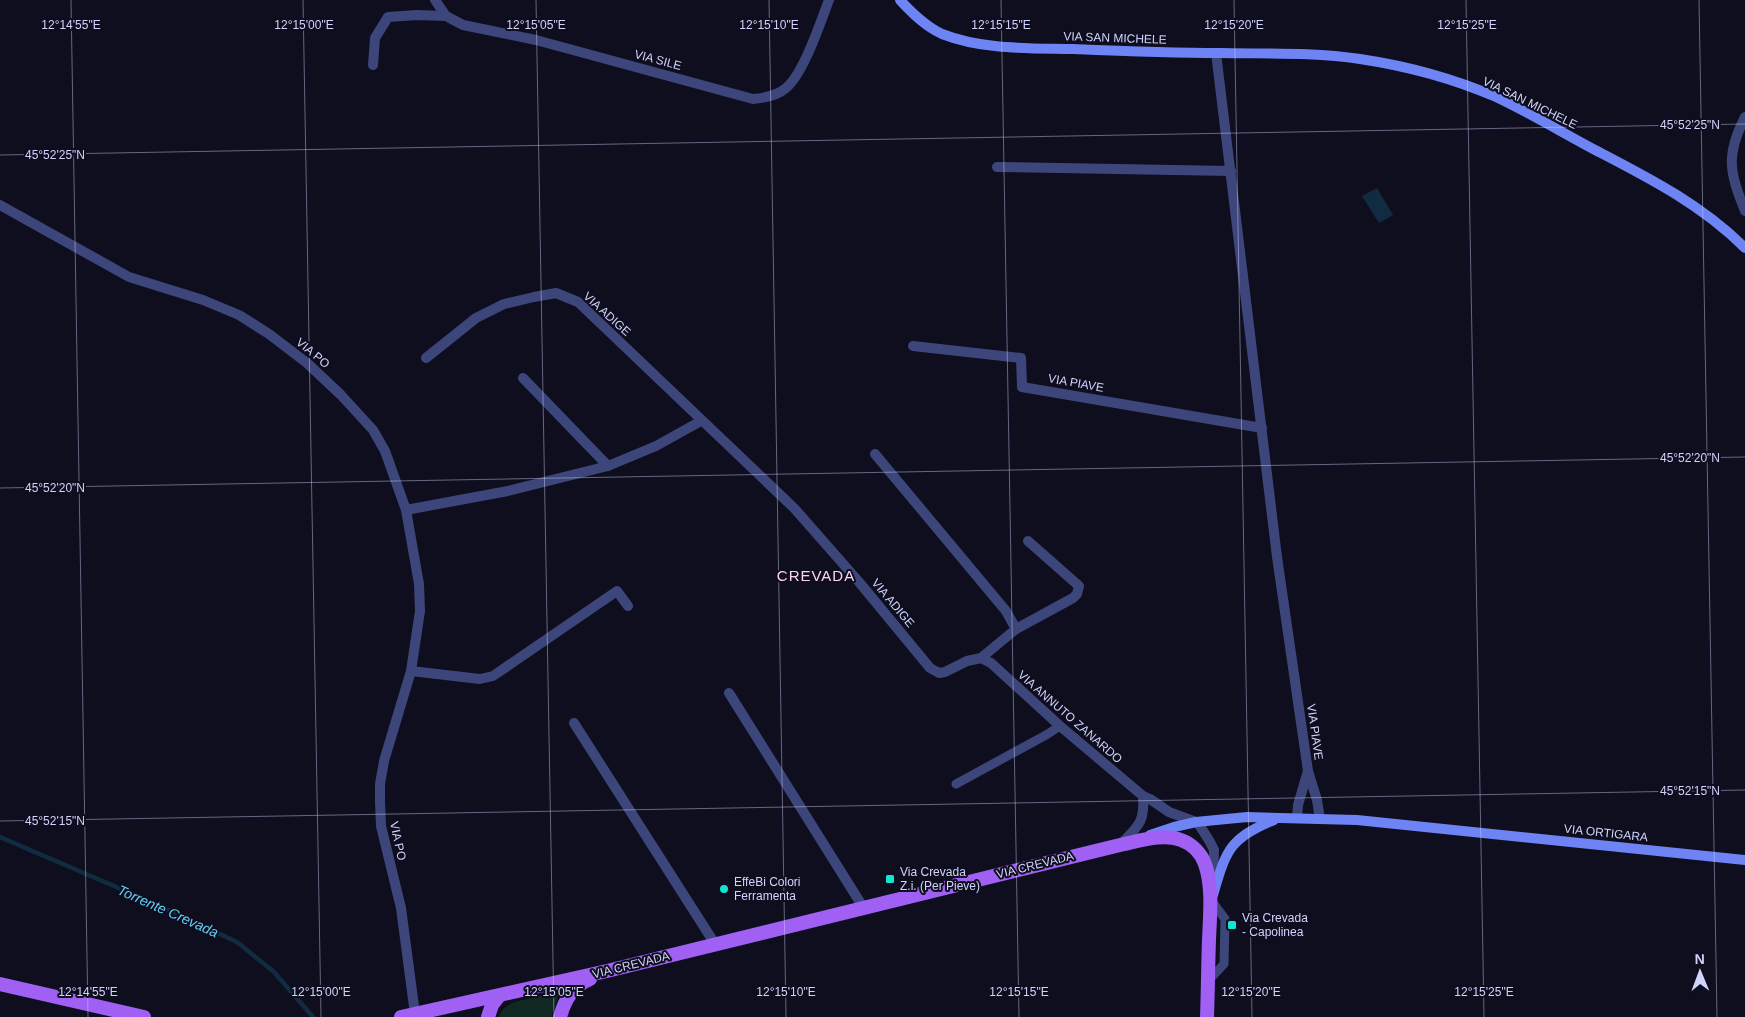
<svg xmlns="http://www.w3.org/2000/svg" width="1745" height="1017" font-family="Arial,sans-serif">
<rect width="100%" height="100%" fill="#0e0e1f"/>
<path fill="#122823" d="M560,991L551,1017H498L504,1008L514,1002Z"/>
<path fill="#112c41" d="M1377,188L1393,215L1379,223L1362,196Z"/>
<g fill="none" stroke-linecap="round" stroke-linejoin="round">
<path stroke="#112c41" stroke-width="4.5" d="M0,837L156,904L237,942L274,972L313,1017"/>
<g stroke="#3d467a" stroke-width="9">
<path d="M956,784L1046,735L1060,726"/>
<path d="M1208,981L1224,964L1225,919L1211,900"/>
</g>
<g stroke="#3d467a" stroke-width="10">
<path d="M435,0L446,16L463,25L536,40L753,99C765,98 777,96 786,88C804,73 820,23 829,0"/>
<path d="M373,65L375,38L388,17L417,15L446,16"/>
<path d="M1745,117C1725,156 1730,173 1745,211"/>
<path d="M997,167L1231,171"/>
<path d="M0,205L129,277L203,300L239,315L269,334L307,363L341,395L373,430L385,451L406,510L419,584L420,611L411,671L384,761L380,784V802L381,826L401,908L415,1014L419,1017"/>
<path d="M913,346L1021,358L1022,387L1262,428"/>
<path d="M426,358L476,318L504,304L534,297L556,293L578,302L794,508L859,582L930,668L939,673L945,672L967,661L981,658L1016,629L1006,611L875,454"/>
<path d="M523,378L608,466"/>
<path d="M406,510L508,491L608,466L656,446L701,421"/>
<path d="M1016,629L1073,598L1077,594L1079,586L1028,541"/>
<path d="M981,658L991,663L1060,726L1143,796L1150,799L1169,812L1196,822L1200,826L1210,842L1214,850L1213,882"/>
<path d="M411,671L480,679L493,676L617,591L628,606"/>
<path d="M729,693L863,907"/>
<path d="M574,723L715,944"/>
<path d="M1120,845C1138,826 1145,823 1143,796"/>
</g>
<g stroke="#3d467a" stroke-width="10">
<path d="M1216,53L1277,557L1308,771L1317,800L1320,819"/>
<path d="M1297,818L1298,805L1308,771"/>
</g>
<g stroke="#6e84f4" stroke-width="10">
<path d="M900,0C912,13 925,26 942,34C983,50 1029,48 1073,49C1121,51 1170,53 1219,53C1266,54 1313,52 1360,59C1407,66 1452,78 1496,97C1530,113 1563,133 1597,151C1649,178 1702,205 1745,248"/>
<path d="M1150,835L1174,827L1196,822L1247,817L1357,820L1745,860"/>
<path d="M1213,895C1226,851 1229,838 1274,820"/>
</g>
<g stroke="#a060f3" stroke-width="14">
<path d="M0,984L144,1017"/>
<path d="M401,1017L607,971L1120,845C1140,841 1162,833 1181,840C1192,844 1201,853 1205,864C1213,887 1210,915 1209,940C1208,966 1208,991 1207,1017"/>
<path d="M488,1017L492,1005L499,996"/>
<path d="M560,1017C565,999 573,986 590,979"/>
</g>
</g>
<path fill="none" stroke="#d0d3fb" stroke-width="1" stroke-opacity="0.45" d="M71,0L88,1017M303,0L321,1017M536,0L554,1017M769,0L786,1017M1001,0L1019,1017M1234,0L1252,1017M1466,0L1484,1017M1699,0L1717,1017M0,155L1745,124M0,488L1745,457M0,821L1745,790"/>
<g fill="#12e6d3" stroke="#0e0e1f" stroke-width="2">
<rect x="885" y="874" width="10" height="10" rx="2.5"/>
<circle cx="724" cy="889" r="5"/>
<rect x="1227" y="920" width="10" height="10" rx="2.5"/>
</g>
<g text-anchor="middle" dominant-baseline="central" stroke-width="4" stroke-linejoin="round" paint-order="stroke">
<g font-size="12" fill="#d0d3fb" stroke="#0e0e1f">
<text transform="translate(1115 38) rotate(2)">VIA SAN MICHELE</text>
<text transform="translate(658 60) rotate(15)">VIA SILE</text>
<text transform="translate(1530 103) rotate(26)">VIA SAN MICHELE</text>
<text transform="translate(607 314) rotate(42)">VIA ADIGE</text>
<text transform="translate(313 353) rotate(40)">VIA PO</text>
<text transform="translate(1076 383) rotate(10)">VIA PIAVE</text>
<text transform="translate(893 603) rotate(50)">VIA ADIGE</text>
<text transform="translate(1070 717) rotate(41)">VIA ANNUTO ZANARDO</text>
<text transform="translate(1315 732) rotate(82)">VIA PIAVE</text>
<text transform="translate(1606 833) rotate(6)">VIA ORTIGARA</text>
<text transform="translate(398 841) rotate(78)">VIA PO</text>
<text transform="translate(1035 865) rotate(-14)">VIA CREVADA</text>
<text transform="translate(631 965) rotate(-14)">VIA CREVADA</text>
</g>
<g font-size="12" fill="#d0d3fb" stroke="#0e0e1f" text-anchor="start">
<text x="900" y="872">Via Crevada<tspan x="900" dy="14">Z.i. (Per Pieve)</tspan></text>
<text x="734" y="882">EffeBi Colori<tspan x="734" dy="14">Ferramenta</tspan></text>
<text x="1242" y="918">Via Crevada<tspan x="1242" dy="14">- Capolinea</tspan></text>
</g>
<g font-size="14" font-style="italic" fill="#66ccf3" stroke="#0e0e1f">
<text transform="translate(168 911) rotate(24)">Torrente Crevada</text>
</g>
<g font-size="15" letter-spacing="1" fill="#fcd2f4" stroke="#0e0e1f">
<text x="816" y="575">CREVADA</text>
</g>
</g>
<g font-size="12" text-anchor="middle" fill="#d0d3fb" stroke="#0e0e1f" stroke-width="4" stroke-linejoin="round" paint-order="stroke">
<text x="71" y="29">12°14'55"E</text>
<text x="304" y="29">12°15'00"E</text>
<text x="536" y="29">12°15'05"E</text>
<text x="769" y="29">12°15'10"E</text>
<text x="1001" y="29">12°15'15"E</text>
<text x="1234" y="29">12°15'20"E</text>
<text x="1467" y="29">12°15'25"E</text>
<text x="1690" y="129">45°52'25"N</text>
<text x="55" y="159">45°52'25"N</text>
<text x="1690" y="462">45°52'20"N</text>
<text x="55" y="492">45°52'20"N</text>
<text x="1690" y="795">45°52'15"N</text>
<text x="55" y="825">45°52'15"N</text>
<text x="88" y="996">12°14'55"E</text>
<text x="321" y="996">12°15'00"E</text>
<text x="554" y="996">12°15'05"E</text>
<text x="786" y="996">12°15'10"E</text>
<text x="1019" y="996">12°15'15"E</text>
<text x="1251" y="996">12°15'20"E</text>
<text x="1484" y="996">12°15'25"E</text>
</g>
<g transform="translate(1700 972) rotate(359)" stroke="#0e0e1f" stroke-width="4" paint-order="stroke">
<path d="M0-4L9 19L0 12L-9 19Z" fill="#d0d3fb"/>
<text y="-8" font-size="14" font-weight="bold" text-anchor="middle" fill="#d0d3fb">N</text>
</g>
</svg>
